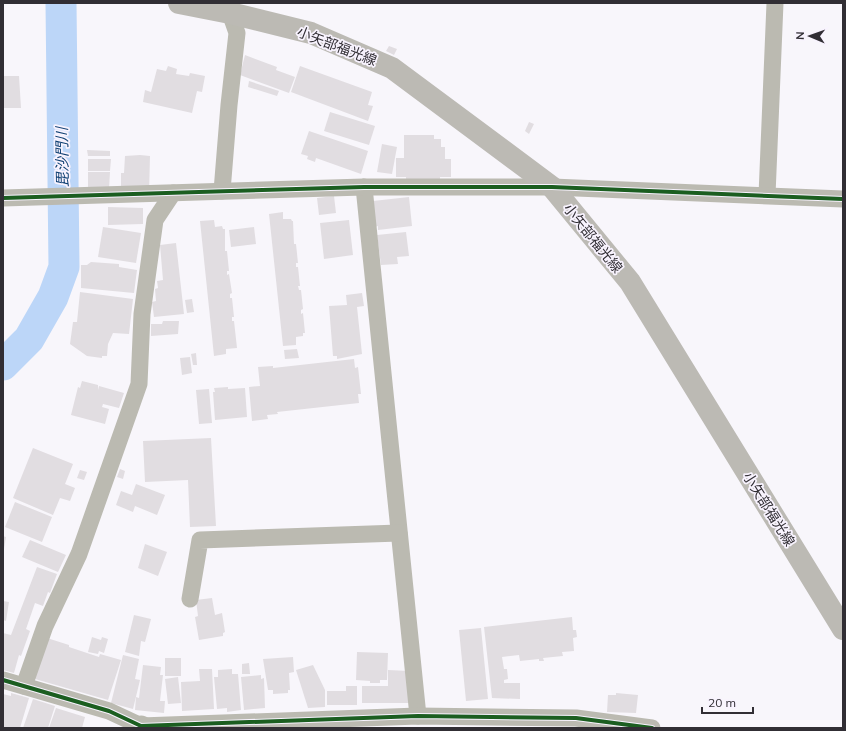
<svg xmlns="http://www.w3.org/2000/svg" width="846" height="731" font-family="Mulish,'Noto Sans JP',sans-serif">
<rect width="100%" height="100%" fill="#f8f6fb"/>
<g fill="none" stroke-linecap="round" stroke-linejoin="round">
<path stroke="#bcd6f8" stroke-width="31" d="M3,365L29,339L53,297L64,267L61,3"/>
</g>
<g fill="#e1dde1">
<path d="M389,46L397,49L394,55L386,51Z"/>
<path d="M245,55L277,67L276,70L295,77L289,93L240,75Z"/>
<path d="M168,66L177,69L176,74L189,76L190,73L205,76L202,92L197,91L192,113L143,102L145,90L151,92L157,69L166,71Z"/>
<path d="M300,66L372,92L368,105L373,106L368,121L291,92Z"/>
<path d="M3,76H19L21,108H3Z"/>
<path d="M249,81L279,91L277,96L248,87Z"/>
<path d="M330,112L375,126L369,145L324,131Z"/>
<path d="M529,122L534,124L529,134L525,131Z"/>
<path d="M309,131L368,151L361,174L316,158L315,162L307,159L308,156L301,154Z"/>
<path d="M404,135H434V139H441V147H445V159H451V177H440V180H406V177H396V158H404Z"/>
<path d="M382,144L397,147L392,174L377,172Z"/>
<path d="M87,150L110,151V156H88Z"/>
<path d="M140,155L150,156L149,194L121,187V173H124L125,156Z"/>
<path d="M88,159H111L110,171H88Z"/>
<path d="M88,172H110L109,189L88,188Z"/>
<path d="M334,196L336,213L319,215L317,198Z"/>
<path d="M409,197L412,226L378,230V226L375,227L373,201Z"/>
<path d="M108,207L143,208V224L108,225Z"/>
<path d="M283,212V219H291L292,221H293L294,244H296L298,263H296V267H298L300,286H298L299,290H301L303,309L301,310V314L303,313L305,333H303V336L296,337V345L283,346L269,214Z"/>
<path d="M214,220L215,227L222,226L223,229H225V251H227L229,271H227V275L229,274L232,293L230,294V298H232L234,317H232V321H234L237,348L226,349V354L214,356L200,221Z"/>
<path d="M349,220L353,255L324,259L320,223Z"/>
<path d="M103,227L141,233L136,263L98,257Z"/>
<path d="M254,227L256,244L231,247L229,230Z"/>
<path d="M406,232L409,256L397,257L398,264L381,265L377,235Z"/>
<path d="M176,243L184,314L154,317L152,302L156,301L155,289L158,288L157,281L163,280L160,245Z"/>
<path d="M91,262L119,264V267L137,270L134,293L81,288V265H87Z"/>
<path d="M80,292L133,299L129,334L113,333L108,344L107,356H102V358L87,356L70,344L73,322H77Z"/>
<path d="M362,293L364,306L357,307L362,354L337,359V356H333L329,306L347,305L346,295Z"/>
<path d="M192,299L194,312L187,313L185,300Z"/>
<path d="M163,321H179L178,334L151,336V324H162Z"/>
<path d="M297,349L299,358L285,359L284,350Z"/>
<path d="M196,353L197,365H193L191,354Z"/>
<path d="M190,357L192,373L182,375L180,358Z"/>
<path d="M354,359L355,368L358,367L361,394H358L359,403L277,412L278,414L267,415L268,419L252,421L249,387L260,386L258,367L273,366V368Z"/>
<path d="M82,381L98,385V390L99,386L124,393L119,408L103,404L102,407L109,409L105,424L71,415L78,387L80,388Z"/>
<path d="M228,387V389L245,388L247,417L215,420L213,392H215L214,388Z"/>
<path d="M209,389L212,423L199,424L196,390Z"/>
<path d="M211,438L216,526L190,527L188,480L145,482L143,441Z"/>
<path d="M33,448L73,464L65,484L75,488L70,501L60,498L53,515L13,498Z"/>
<path d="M120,469L125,471L123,479L117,477Z"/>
<path d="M80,470L87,472L84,480L77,478Z"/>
<path d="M136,484L165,495L157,515L135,506L133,512L116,505L121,491L132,495Z"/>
<path d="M15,502L52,517L42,542L5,527Z"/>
<path d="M3,536L6,537L4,549H3Z"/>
<path d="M30,540L66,555L58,572L22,557Z"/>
<path d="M145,544L167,552L158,576L138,568Z"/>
<path d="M37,567L57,574L50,593L48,592L43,606L35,603L26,629L30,631L21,656L19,655L14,673L3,670V633L11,635Z"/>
<path d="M212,598L215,615L222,613L225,632L223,633V636L199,640L195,617L198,616L196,600Z"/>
<path d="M3,601L9,602L6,621L3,620Z"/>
<path d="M134,615L151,619L145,642L141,641L139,656L125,652Z"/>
<path d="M572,617L573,630H576L577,637L573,638L574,651L562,652L563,656L543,658L544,661H539V659L520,661L519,655L502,657L504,669H507L508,679L504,680V683H520V699L492,698L484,627Z"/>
<path d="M481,628L488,699L466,701L459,630Z"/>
<path d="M92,637L101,640L102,637L108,639L104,653L99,651L98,654L88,652Z"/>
<path d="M47,638L69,645V647L99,657L100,654L121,660L108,700L35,679Z"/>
<path d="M357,652L388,653L387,680H380V683H370V681L356,680Z"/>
<path d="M123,655L139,659L135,679L140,680L133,709L111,703Z"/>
<path d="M293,657L294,672L289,673L290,690H288V693L273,694V690H268L263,659Z"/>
<rect x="165" y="658" width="16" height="18"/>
<path d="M249,663L250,674H242V664Z"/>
<path d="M143,665L161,667L160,675H163L160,701H165L164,713L135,710L136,697L139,698Z"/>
<path d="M313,665L325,690V707L308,708L296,670Z"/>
<path d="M199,669H212L214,709L182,711L181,682L200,681Z"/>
<path d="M232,669V674H238L241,710L227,712V708L217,709L214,677H218V670Z"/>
<path d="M388,670L409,671L411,703H362V686H388Z"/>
<path d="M261,675V679L264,678L265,708L244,710L241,677Z"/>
<path d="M178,677L181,703L168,704L165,679Z"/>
<path d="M346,686H357V705H327V691H346Z"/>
<path d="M11,693L29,698L20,728H3V694L11,696Z"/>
<path d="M616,693L638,695L636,713L607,712L608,695H616Z"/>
<path d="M33,699L55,706L48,728H23Z"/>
<path d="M56,708L85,717L82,728H49Z"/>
</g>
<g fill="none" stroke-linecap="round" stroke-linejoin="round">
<g stroke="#bbbab1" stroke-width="17">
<path d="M364,187L418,716"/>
<path d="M222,191L229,105L237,33L230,13V3"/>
<path d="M767,195L775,3"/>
<path d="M3,198L364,187H552L843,199"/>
<path d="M190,599L200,540L399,533"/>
<path d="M3,680L109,711L141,726L418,716L576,718L652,728"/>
<path d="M24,686L45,626L79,554L139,384L142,314L155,220L173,193"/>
</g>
<path stroke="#bbbab1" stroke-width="21" d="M141,726L145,728"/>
<path stroke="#bcbab4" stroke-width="22" d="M179,3L230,13L311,33L392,68L552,187L630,282L843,629"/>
<defs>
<g id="cycleway">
<path d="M3,198L364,187H552L843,199"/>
<path d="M3,680L109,711L141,726L418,716L576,718L652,728"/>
</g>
</defs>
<use href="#cycleway" stroke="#f8f3fe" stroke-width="6"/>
<use href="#cycleway" stroke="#1b5e20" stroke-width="4"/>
</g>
<g text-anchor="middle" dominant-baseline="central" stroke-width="3.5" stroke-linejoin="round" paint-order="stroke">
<g font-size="14" fill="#312e34" stroke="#f8f3fe">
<text transform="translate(337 46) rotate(21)">小矢部福光線</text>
<text transform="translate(593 238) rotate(51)">小矢部福光線</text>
<text transform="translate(769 509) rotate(58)">小矢部福光線</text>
</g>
<g font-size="15" font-style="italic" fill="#0f4073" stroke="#f8f3fe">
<text transform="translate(62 157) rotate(-91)">毘沙門川</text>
</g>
</g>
<rect width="846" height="731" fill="none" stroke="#312e34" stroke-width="8"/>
<g transform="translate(810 36) rotate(272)" stroke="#f8f3fe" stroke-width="3" paint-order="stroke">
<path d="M0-3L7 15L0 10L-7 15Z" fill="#312e34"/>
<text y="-6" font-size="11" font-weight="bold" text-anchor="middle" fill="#312e34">N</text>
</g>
<path d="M702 707v6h51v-6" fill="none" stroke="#312e34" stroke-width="2"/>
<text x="708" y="707" font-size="12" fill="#312e34" stroke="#f8f3fe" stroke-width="3" paint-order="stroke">20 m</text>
</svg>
